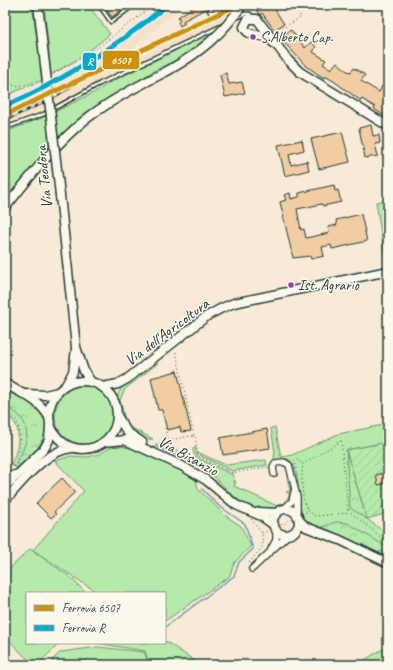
<svg xmlns="http://www.w3.org/2000/svg" width="393" height="670" font-family="Caveat,sans-serif">
<defs>
<pattern id="forest-crowns" width="20" height="18" patternUnits="userSpaceOnUse"><rect width="20" height="18" fill="#b5eaab"/><path d="M2 6a3 3 0 1 1 6 0M12 15a3 3 0 1 1 6 0" fill="none" stroke="#9bca94"/></pattern>
<pattern id="garden-furrows" width="10" height="10" patternUnits="userSpaceOnUse"><rect width="10" height="10" fill="#b5eaab"/><path d="M-1 1l2-2M0 10L10 0M9 11l2-2" fill="none" stroke="#9bca94"/></pattern>
</defs>
<rect width="100%" height="100%" fill="#f8ead6"/>
<filter id="ink" filterUnits="userSpaceOnUse"><feTurbulence type="fractalNoise" baseFrequency=".025" numOctaves="2"/><feDisplacementMap in="SourceGraphic" scale="8" xChannelSelector="R" yChannelSelector="G"/><feConvolveMatrix kernelMatrix="1 2 1 2 8 2 1 2 1" color-interpolation-filters="sRGB"/></filter>
<g filter="url(#ink)">
<g fill="#f6e1c6">
<path d="M160,5H182L130,52L132,53L229,5H235L222,23L54,103L52,79L105,46Z"/>
<path d="M43,83L46,107L5,126V100Z"/>
</g>
<g fill="#b5eaab" stroke="#6a9470">
<path d="M5,5H32L43,80L5,96Z"/>
<path d="M44,5H88L110,34L83,56L51,75Z"/>
<path d="M215,31V34L189,54L157,69L85,113L58,138L55,112L99,90L107,84Z"/>
<path d="M47,116L50,146L5,199V132Z"/>
<path d="M388,200V252L384,253L376,202Z"/>
<path d="M158,363L125,389L120,400L125,420L130,427L153,439C132,442 124,423 119,407C118,403 117,399 118,395C123,380 145,369 158,363Z"/>
<circle cx="84" cy="415" r="29"/>
<path d="M5,391L46,422C41,449 37,450 18,469L11,464C18,452 25,420 5,417Z"/>
<path d="M388,424V442L346,450L367,519L388,535V558L331,530L306,523C295,508 303,469 288,459L275,460L274,458L275,452L271,428L275,427L281,457L292,455L338,434Z"/>
<path d="M159,443L184,453L197,465L155,446Z"/>
<path d="M113,446C142,446 172,465 196,479L198,489L226,516L241,526L251,546L235,562L229,577L165,621V593H98L33,550L84,491L55,461L71,456L87,457L100,454Z"/>
<path d="M195,447L198,458L233,475L234,482H236L234,486L277,506L279,503L284,504L290,494L286,492L290,491L287,477L289,476C292,490 293,501 279,508C251,522 224,486 206,468C202,464 192,455 193,449Z"/>
<path d="M199,453L226,465L266,460L267,465L232,471L201,456Z"/>
<path d="M30,549L69,576L86,593H27V643H60L37,665H33L5,636V573Z"/>
<path d="M165,641L201,665H150L145,651L96,643H165Z"/>
<path d="M388,646V665H356Z"/>
<path d="M98,647L144,652L149,665H53V659L61,652Z"/>
</g>
<g fill="url(#forest-crowns)" stroke="#6a9470">
<path d="M5,391L35,404L46,422V432L38,448L18,469L15,467C28,442 36,421 5,406Z"/>
<path d="M346,450L367,519L350,508Z"/>
<path d="M336,522L347,523L382,544L388,551L387,553L380,551L379,553L322,527Z"/>
</g>
<path fill="url(#garden-furrows)" stroke="#6a9470" d="M388,442V513L367,519L346,450Z"/>
<g fill="none" stroke-linecap="round" stroke-linejoin="round">
<path stroke="#6999ab" stroke-width="1.5" d="M165,627L234,576L239,562L253,549L245,524L219,506L202,489"/>
</g>
<g fill="#f2cca2" stroke="#1f3d34">
<path d="M103,5H128L112,17Z"/>
<path d="M196,5H208L209,7L183,21L185,23L180,26L178,22L180,20L178,17Z"/>
<path d="M260,5H272L284,24L274,30L262,13L260,15L255,8Z"/>
<path d="M291,30L305,48L311,42L316,47L313,52L326,60L323,64L331,69L337,62L347,71L351,72L354,68L365,75L361,81L379,92L382,86L388,90V118L374,109L375,107L362,99L361,101L335,82L325,76L324,78L306,66L279,37Z"/>
<path d="M226,73L229,84L242,82L245,93L225,97L220,75Z"/>
<path d="M371,125L373,136L379,135L380,143L375,144L378,156L365,158L359,128Z"/>
<path d="M342,132L350,162L319,169L311,139Z"/>
<path d="M302,140L304,150L289,154L291,165L307,161L309,170L285,176L278,145Z"/>
<path d="M334,185L335,191L338,190L341,202L323,206L322,204L297,209L301,230L304,229L306,238L329,233L328,227L337,225L336,220L361,214L367,241L332,249L331,245L322,247L324,256L311,259L310,256L293,258L280,202L286,200L284,195L290,193L291,199L299,197V193Z"/>
<path d="M177,371L191,431L181,432L180,427L167,430L162,410H158L151,378Z"/>
<path d="M267,429L270,448L223,455L220,438Z"/>
<path d="M388,472V483L378,485L376,475Z"/>
<path d="M62,478L75,492L54,512L56,514L51,518L36,503Z"/>
</g>
<g fill="none" stroke-linecap="round" stroke-linejoin="round">
<defs>
<g id="lane">
<path d="M99,5L111,22L134,5"/>
<path d="M236,18L245,14H250L253,18"/>
<path d="M5,128L44,114L99,84L223,25"/>
</g>
<g id="street">
<path d="M211,11L222,5"/>
<path d="M5,474L8,475L19,473"/>
<path d="M274,474L273,467L275,463L284,462L289,465L297,497V515"/>
<path d="M283,510L292,501L294,492"/>
<path d="M271,549L276,540V530"/>
<path d="M252,569L289,534"/>
</g>
<g id="secondary">
<path d="M38,5L39,13"/>
<path d="M277,46C274,43 271,40 267,38C258,33 248,37 244,27L248,19H257L288,60L300,72L388,126"/>
<path d="M60,195L76,347L84,371L91,382"/>
<path d="M5,208C30,177 54,145 85,120C110,100 140,85 169,70"/>
<circle cx="83" cy="415" r="34"/>
<path d="M5,383C22,395 37,397 49,417"/>
<path d="M66,385L73,372L76,349"/>
<path d="M103,387L118,384L127,379L207,316L222,308L234,303L388,271"/>
<path d="M27,394L45,395L58,392"/>
<path d="M118,417L127,432L142,442"/>
<path d="M104,442L125,440L182,466L206,480L236,505L261,516L274,525"/>
<path d="M5,487L44,449L49,440L50,426"/>
<path d="M5,500C24,481 44,451 72,448"/>
<circle cx="286" cy="522" r="13"/>
<path d="M259,512L277,513"/>
<path d="M299,520L306,527L340,540L388,563"/>
</g>
</defs>
<use href="#lane" stroke="#1f3d34" stroke-width="5.5"/>
<use href="#street" stroke="#1f3d34" stroke-width="8"/>
<use href="#secondary" stroke="#1f3d34" stroke-width="11"/>
<g stroke="#1f3d34" stroke-width="1" stroke-dasharray="1 3" stroke-linecap="butt">
<path d="M275,33L301,17L293,5"/>
<path d="M54,73L93,51L154,5"/>
<path d="M5,84C19,86 28,87 39,78"/>
<path d="M176,352L194,436"/>
<path d="M176,370L179,369"/>
<path d="M5,414L16,420C23,438 21,451 14,468"/>
<path d="M165,428L167,438L171,440L190,436H195L198,455L200,457L232,473L268,467"/>
<path d="M341,441L348,510L346,513L316,516C311,514 307,510 305,505C302,496 301,473 303,464Z"/>
<path d="M296,469L295,460L296,459L303,464"/>
<path d="M233,472L235,481"/>
<path d="M348,510L388,543"/>
<path d="M302,514L308,511"/>
<path d="M281,525L292,519"/>
<path d="M262,533L269,530"/>
<path d="M249,563L263,546L262,533L251,519"/>
</g>
<use href="#lane" stroke="#fbf7ec" stroke-width="2.5"/>
<use href="#street" stroke="#fbf7ec" stroke-width="5.5"/>
<use href="#secondary" stroke="#fbf7ec" stroke-width="8"/>
<defs>
<path id="rail" d="M5,120L47,101L82,80"/>
</defs>
<use href="#rail" stroke="#1f3d34" stroke-width="3"/>
<use href="#rail" stroke="#fbf7ec" stroke-width="1.5" stroke-dasharray="4.5" stroke-linecap="butt"/>
<defs>
<g id="secondary-bridge">
<path d="M39,13L60,195"/>
<path d="M169,70C199,53 223,34 242,5"/>
</g>
</defs>
<use href="#secondary-bridge" stroke="#1f3d34" stroke-width="11" stroke-linecap="butt"/>
<use href="#secondary-bridge" stroke="#fbf7ec" stroke-width="8"/>
<defs>
<path id="rail-1" d="M5,115L237,5"/>
<path id="rail-2" d="M5,106C65,80 117,46 167,5"/>
</defs>
<use href="#rail-1" stroke="#fbf7ec" stroke-width="8"/>
<use href="#rail-2" stroke="#fbf7ec" stroke-width="8"/>
<use href="#rail-1" stroke="#cc910a" stroke-width="5"/>
<use href="#rail-2" stroke="#00a9ce" stroke-width="5"/>
</g>
</g>
<g fill="#8e44ad" stroke="#fbf7ec" stroke-width="1.5">
<circle cx="253" cy="37" r="3.5"/>
<circle cx="291" cy="285" r="3.5"/>
</g>
<g text-anchor="middle" dominant-baseline="central" stroke-width="3" stroke-linejoin="round" paint-order="stroke">
<g font-size="15" fill="#1f3d34" stroke="#fbf7ec" text-anchor="start">
<text x="260" y="37">S.Alberto Cap.</text>
<text x="298" y="285">Ist. Agrario</text>
</g>
<g font-size="16" fill="#1f3d34" stroke="#fbf7ec">
<text transform="translate(44 177) rotate(-96)">Via Teodora</text>
<text transform="translate(167 332) rotate(-37)">Via dell'Agricoltura</text>
<text transform="translate(188 456) rotate(29)">Via Bisanzio</text>
</g>
</g>
<g stroke="#fbf7ec" stroke-width="1.5">
<rect x="102" y="50" width="38" height="20" rx="4" fill="#cc910a"/>
<rect x="82" y="52" width="15" height="19" rx="4" fill="#00a9ce"/>
</g>
<g font-size="11" text-anchor="middle" font-weight="bold" fill="#fff">
<text x="121" y="64">6507</text>
<text x="90" y="65">R</text>
</g>
<rect width="393" height="670" fill="none" stroke="#fbf7ec" stroke-width="20"/>
<rect x="10" y="10" width="373" height="650" fill="none" stroke="#1f3d34" stroke-width="1.5" filter="url(#ink)"/>
<rect x="26" y="592" width="140" height="52" fill="#fbf7ec" stroke="#a3ada2"/>
<rect x="34" y="605" width="20" height="6" fill="#cc910a" stroke="#a3ada2"/>
<text x="62" y="612" font-size="12" fill="#1f3d34">Ferrovia 6507</text>
<rect x="34" y="625" width="20" height="6" fill="#00a9ce" stroke="#a3ada2"/>
<text x="62" y="632" font-size="12" fill="#1f3d34">Ferrovia R</text>
</svg>
